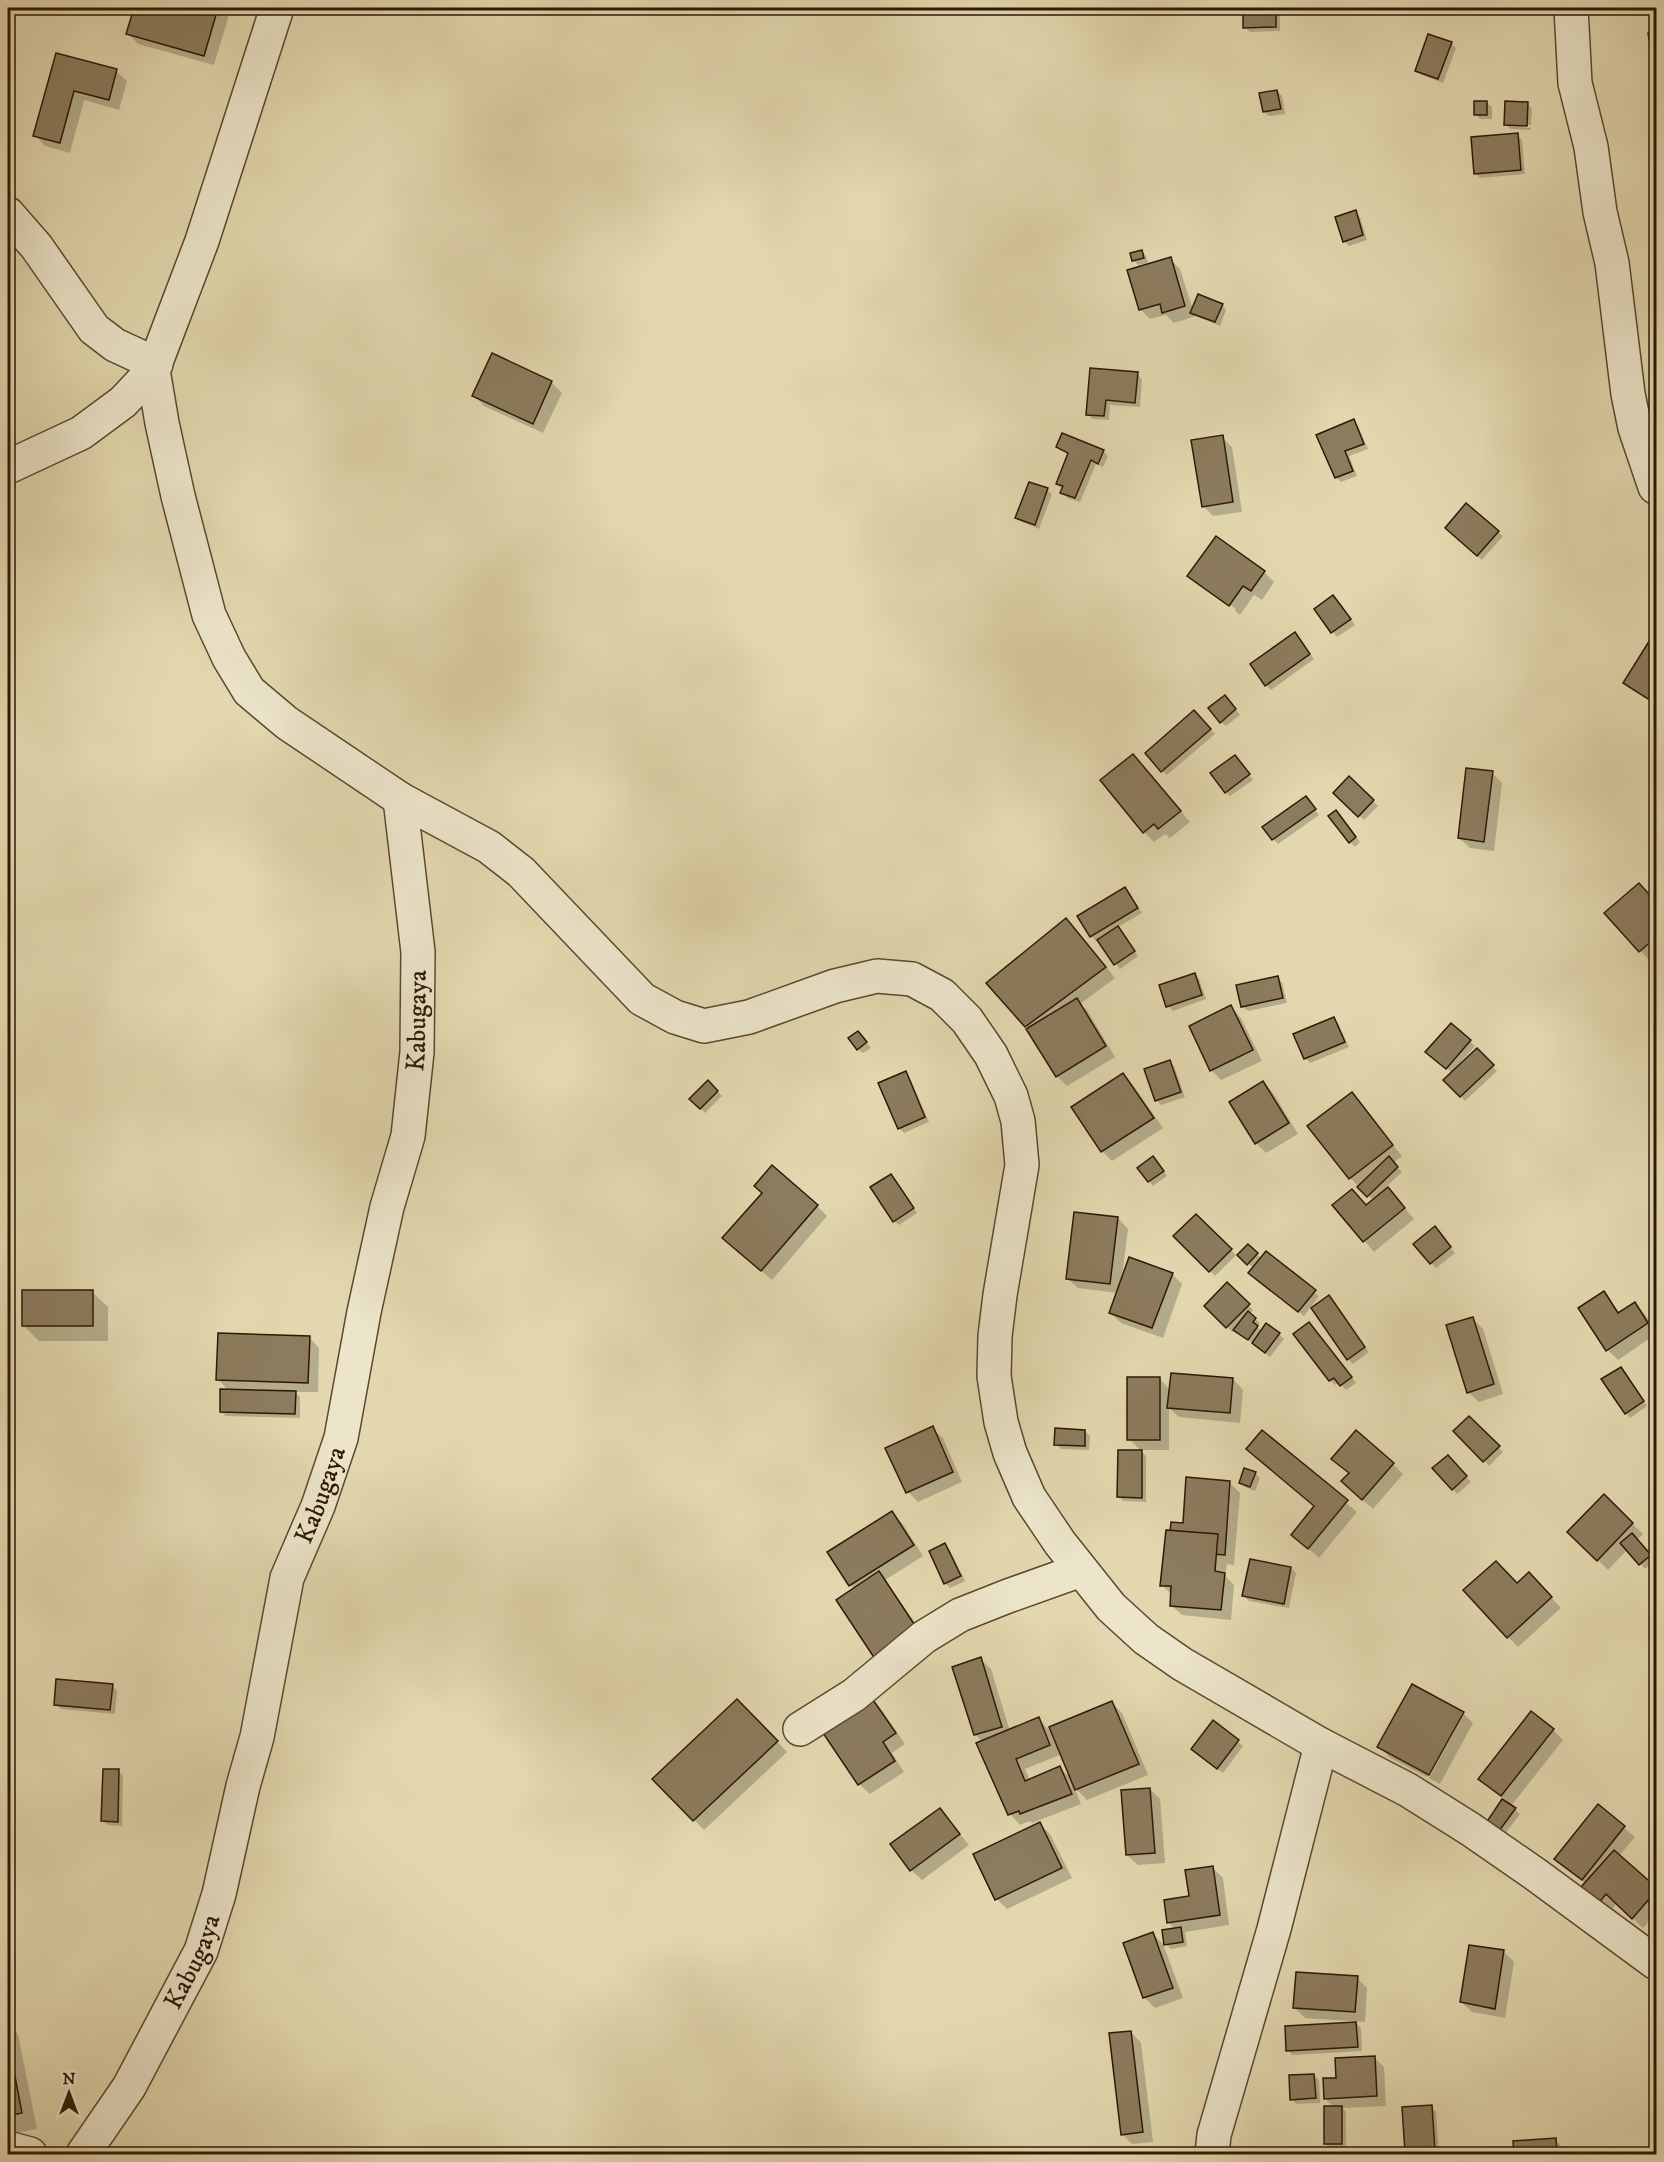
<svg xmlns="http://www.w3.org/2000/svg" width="1664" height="2162" font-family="'IM FELL DW Pica',serif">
<rect width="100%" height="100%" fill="#e2d7ae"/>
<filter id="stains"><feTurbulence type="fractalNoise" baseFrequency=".00333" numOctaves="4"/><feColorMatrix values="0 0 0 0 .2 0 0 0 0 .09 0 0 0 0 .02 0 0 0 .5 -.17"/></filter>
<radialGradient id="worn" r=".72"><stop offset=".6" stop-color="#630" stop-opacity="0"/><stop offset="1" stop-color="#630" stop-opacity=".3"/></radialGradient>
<g fill="#0003" fill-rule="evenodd">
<path d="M135,8H231L214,65L138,44L128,33Z"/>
<path d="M1245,8H1280V31L1250,32L1245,27Z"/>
<path d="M1451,43L1456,48L1443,83L1422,75L1417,70Z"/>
<path d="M57,55L116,71L127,81L119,110L84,100L70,153L45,146L35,135Z"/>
<path d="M1277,91L1282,96L1285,114L1269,116L1264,112Z"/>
<path d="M1487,103L1492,107V119H1480L1475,114Z"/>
<path d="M1527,104L1532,109L1531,125L1508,123V126L1531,128V130L1510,129L1505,124Z"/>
<path d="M1517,135L1522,140L1525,174L1480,178L1475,173Z"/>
<path d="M1355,212L1360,217L1367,240L1349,246L1344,241Z"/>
<path d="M1142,252L1146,256L1148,263L1138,265L1133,260Z"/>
<path d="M1170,259L1180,269L1193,310L1222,305L1226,310L1220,326L1196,316L1174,323L1166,315L1150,319L1140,309Z"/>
<path d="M1137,374L1142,379L1140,407L1110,405L1109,420L1092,419L1088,414Z"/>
<path d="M551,382L562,393L543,433L484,406L474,395Z"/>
<path d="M1353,421L1358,426L1368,449L1349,456L1357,476L1341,482L1336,477Z"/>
<path d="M1222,437L1232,447L1242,512L1213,516L1203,506Z"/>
<path d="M1057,447L1103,451L1108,456L1103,467L1096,464L1080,502L1067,498L1057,483L1069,455Z"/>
<path d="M1047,490L1052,494L1039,529L1022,522L1017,518Z"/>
<path d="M1498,532L1503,536L1482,560L1452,533Z"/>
<path d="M1264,572L1274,582L1262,600L1254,595L1240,615L1235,611L1236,609L1199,582V585L1189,576Z"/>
<path d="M1338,602L1355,625L1337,637L1316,610Z"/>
<path d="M1653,638L1656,639V696L1653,702L1625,683Z"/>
<path d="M1299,639L1314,659L1271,690L1266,685Z"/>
<path d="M1229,701L1240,715L1226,726L1221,722Z"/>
<path d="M1194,712L1215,734L1167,775L1162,771Z"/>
<path d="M1239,762L1253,780L1230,796L1226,792Z"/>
<path d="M1143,766L1190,822L1170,838L1165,834L1154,842L1144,832Z"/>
<path d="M1492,773L1502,783L1494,851L1470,848L1459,838Z"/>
<path d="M1349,779L1378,806L1364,820L1335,793Z"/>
<path d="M1310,803L1319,815L1278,844L1273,839Z"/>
<path d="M1341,817L1360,842L1355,847L1350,842Z"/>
<path d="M1125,888L1142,913L1118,927L1138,956L1120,969L1098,939L1096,941L1091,936Z"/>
<path d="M1649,895L1656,903V956L1651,962L1606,914Z"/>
<path d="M1076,930L1115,978L1080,1004L1087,1010L1115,1057L1067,1086L1057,1076L1029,1029L988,983Z"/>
<path d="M1194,974L1199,979L1206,999L1173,1011L1168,1006Z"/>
<path d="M1277,978L1282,982L1287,1003L1248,1011L1243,1007L1238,986Z"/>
<path d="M1231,1007L1241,1018L1262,1061L1221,1080L1211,1070Z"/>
<path d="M1334,1019L1338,1023L1349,1047L1310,1063L1305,1058Z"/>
<path d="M1451,1025L1475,1046L1460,1063L1461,1065L1477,1050L1497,1071L1465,1101L1445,1080L1452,1073L1432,1056Z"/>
<path d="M863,1038L871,1048L863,1053L858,1049Z"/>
<path d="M1169,1062L1174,1066L1185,1097L1161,1105L1156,1100Z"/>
<path d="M905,1073L910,1078L929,1122L904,1133L899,1128Z"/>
<path d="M1123,1074L1133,1085L1163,1128L1112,1161L1102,1151Z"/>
<path d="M708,1082L722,1096L705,1113L691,1099Z"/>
<path d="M1263,1083L1273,1093L1298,1134L1266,1153L1256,1143Z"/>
<path d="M1351,1094L1402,1156L1393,1163L1402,1172L1386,1187L1414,1219L1374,1252L1334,1205L1367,1207L1374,1201L1350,1178L1309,1127Z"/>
<path d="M1158,1163L1167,1176L1153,1186L1149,1181Z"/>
<path d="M891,1176L917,1213L899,1225L894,1221Z"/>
<path d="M817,1206L827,1216L772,1280L735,1248Z"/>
<path d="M1196,1216L1236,1255L1215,1276L1175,1236Z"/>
<path d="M1118,1218L1128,1229L1122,1277L1172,1274L1182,1284L1163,1338L1121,1323L1111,1313L1118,1293L1078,1288L1067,1278Z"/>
<path d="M1439,1233L1455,1253L1436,1268L1431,1263Z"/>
<path d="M1248,1246L1262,1259L1319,1296L1304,1316L1255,1278L1254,1269L1239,1255Z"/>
<path d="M1227,1284L1253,1310L1249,1314L1260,1323L1257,1327L1262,1331L1279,1334L1284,1339L1270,1357L1235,1329L1232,1332L1206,1306Z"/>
<path d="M92,1292L108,1307V1341H39L24,1326Z"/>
<path d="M1603,1293L1620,1313L1635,1304L1645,1314L1656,1332V1334L1618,1360L1608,1350Z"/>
<path d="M1333,1302L1369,1352L1353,1364L1348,1359Z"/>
<path d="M1473,1319L1483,1329L1503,1394L1479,1402L1468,1392Z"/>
<path d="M1314,1328L1356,1383L1346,1390L1339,1382L1335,1385L1330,1380Z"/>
<path d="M309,1337L319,1348L318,1392H295L300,1397V1418L226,1416L221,1412L229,1391L218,1379Z"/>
<path d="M1625,1373L1647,1406L1630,1418L1626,1413Z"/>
<path d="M1159,1378L1170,1390L1233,1379L1243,1390L1240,1423L1179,1417L1169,1408V1450H1140L1146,1456V1502L1123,1501L1119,1496L1141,1451L1129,1439Z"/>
<path d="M1469,1418L1503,1452L1489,1466L1455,1431Z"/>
<path d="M932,1428L943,1438L962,1482L918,1502L908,1492Z"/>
<path d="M1085,1431L1090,1436L1089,1450L1061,1449L1056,1444Z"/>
<path d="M1262,1432L1357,1512L1319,1558L1293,1535L1316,1507L1248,1449Z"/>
<path d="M1448,1457L1471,1482L1457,1494L1453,1489Z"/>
<path d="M1393,1464L1403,1474L1373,1509L1354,1492L1350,1474L1344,1469Z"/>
<path d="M1255,1473L1260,1478L1255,1491L1245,1487L1240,1482Z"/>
<path d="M1229,1482L1240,1493L1234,1565L1227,1564L1225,1576L1234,1585L1231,1620L1182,1615L1171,1605L1172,1595L1162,1585L1172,1532L1184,1525Z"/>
<path d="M1604,1496L1643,1534L1637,1540L1655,1560L1645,1569L1627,1550L1608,1570L1569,1532Z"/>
<path d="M892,1513L902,1523L923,1556L885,1580L928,1641L850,1585Z"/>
<path d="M945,1545L950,1550L965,1581L950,1588L945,1583Z"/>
<path d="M1291,1568L1296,1573L1289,1608L1249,1601L1244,1596Z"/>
<path d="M1539,1584L1561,1608L1518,1647L1508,1637L1517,1585Z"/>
<path d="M980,1659L991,1669L1010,1731L1038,1719L1053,1734L1112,1703L1122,1713L1148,1775L1087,1800L1074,1787L1081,1804L1032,1823L1030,1821L1020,1825L1010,1814L982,1742L975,1734ZM1062,1754L1073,1780L1060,1768L1030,1781L1025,1769Z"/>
<path d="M112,1686L117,1690L115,1714L61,1709L56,1704Z"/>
<path d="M871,1699L881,1709L905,1744L892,1753L904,1772L870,1794L859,1784Z"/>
<path d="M737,1701L787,1752L704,1830L654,1779Z"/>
<path d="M1463,1713L1464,1714H1461L1427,1777L1389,1757L1379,1746Z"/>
<path d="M1464,1714L1473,1723L1440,1784L1429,1778Z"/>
<path d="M1213,1722L1243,1746L1223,1773L1197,1754Z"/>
<path d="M1553,1730L1563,1740L1511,1806L1520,1814L1504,1835L1488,1822L1504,1799L1480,1779Z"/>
<path d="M118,1771L123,1776L122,1826L108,1825L103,1821Z"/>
<path d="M1150,1789L1160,1799L1165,1863L1138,1865L1127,1855Z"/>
<path d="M1598,1806L1635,1837L1619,1856L1656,1889V1913L1643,1928L1617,1903L1609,1913L1586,1884L1556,1859Z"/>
<path d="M940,1810L969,1845L922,1880L911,1870Z"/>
<path d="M1040,1824L1050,1834L1072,1878L1007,1909L997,1899Z"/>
<path d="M1213,1868L1223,1878L1229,1925L1185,1932L1187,1946L1171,1949L1166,1944L1176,1930L1169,1923Z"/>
<path d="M1153,1934L1163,1944L1183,1998L1155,2008L1145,1998L1125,1944Z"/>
<path d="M1504,1952L1514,1962L1505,2018L1472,2012L1461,2002Z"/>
<path d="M1357,1978L1367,1988L1365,2022L1305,2018L1294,2007Z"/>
<path d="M8,2023L18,2034L37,2129L10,2134L8,2132Z"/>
<path d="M1356,2023L1361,2028L1362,2051L1292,2055L1288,2050Z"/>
<path d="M1131,2032L1141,2043L1153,2142L1132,2144L1122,2134Z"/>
<path d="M1374,2057L1384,2067L1386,2106L1343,2108L1346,2112V2148H1330L1325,2144L1334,2107L1325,2098L1338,2079Z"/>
<path d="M1314,2075L1319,2080L1320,2103L1296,2104L1292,2099Z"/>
<path d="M1431,2107L1436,2112L1439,2154H1410L1406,2151Z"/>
<path d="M1555,2140L1560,2144L1561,2154H1516L1515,2142Z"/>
</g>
<g fill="#8c7b5d" stroke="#2e1805" stroke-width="1.5">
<path d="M134,8H218L204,56L126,34Z"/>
<path d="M1243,8H1276V27L1243,28Z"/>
<path d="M1656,31V75L1648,33Z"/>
<path d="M1428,34L1452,42L1438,79L1415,71Z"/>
<path d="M56,53L117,69L109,100L74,91L60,143L33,136Z"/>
<path d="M1277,90L1281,109L1263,112L1259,93Z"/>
<rect x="1474" y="101" width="13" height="14"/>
<path d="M1505,101L1528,102L1527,126L1504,125Z"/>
<path d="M1518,133L1521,170L1474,174L1471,137Z"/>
<path d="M1356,210L1363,235L1343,242L1335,217Z"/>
<path d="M1142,250L1144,258L1132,261L1130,253Z"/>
<path d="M1171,257L1185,306L1162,313L1160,304L1139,310L1127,270Z"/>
<path d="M1198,294L1223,304L1215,322L1190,313Z"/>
<path d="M492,353L552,381L533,424L472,396Z"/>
<path d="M1090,368L1138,372L1135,403L1106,400L1104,416L1086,415Z"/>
<path d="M1354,419L1364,444L1345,451L1353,471L1335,478L1316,435Z"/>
<path d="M1062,433L1104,450L1098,464L1091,460L1075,498L1060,493L1063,486L1056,484L1068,453L1056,447Z"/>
<path d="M1223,435L1233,502L1202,507L1191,440Z"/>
<path d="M1029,482L1048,488L1035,525L1015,518Z"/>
<path d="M1466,503L1499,531L1477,556L1445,528Z"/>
<path d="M1216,536L1265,571L1251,591L1243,586L1229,606L1187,576Z"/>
<path d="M1333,595L1351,619L1331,633L1314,609Z"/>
<path d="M1295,632L1310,654L1265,686L1250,664Z"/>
<path d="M1653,635L1656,638V685L1648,699L1623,683Z"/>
<path d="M1225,695L1236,709L1220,723L1208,708Z"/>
<path d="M1194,710L1211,729L1161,772L1145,753Z"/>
<path d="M1133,754L1181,811L1158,829L1154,824L1143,833L1100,780Z"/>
<path d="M1235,755L1250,774L1225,793L1210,773Z"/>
<path d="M1466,768L1493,771L1484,842L1458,838Z"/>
<path d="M1349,776L1374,800L1358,817L1333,793Z"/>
<path d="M1306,796L1316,809L1272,840L1262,827Z"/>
<path d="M1336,810L1356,837L1349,843L1328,816Z"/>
<path d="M1639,883L1656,902V937L1639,952L1604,913Z"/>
<path d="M1125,887L1138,908L1090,937L1077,916Z"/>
<path d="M1066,918L1106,967L1025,1027L986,983Z"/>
<path d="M1118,926L1135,951L1114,965L1097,940Z"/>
<path d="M1195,973L1202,995L1166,1007L1159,985Z"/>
<path d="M1278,976L1283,998L1241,1007L1236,985Z"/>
<path d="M1077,998L1106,1046L1056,1077L1026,1029Z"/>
<path d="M1231,1005L1253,1050L1210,1071L1189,1026Z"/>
<path d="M1334,1017L1345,1042L1304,1059L1293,1034Z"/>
<path d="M1451,1023L1471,1040L1446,1069L1425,1052Z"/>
<path d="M858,1031L867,1042L857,1050L848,1038Z"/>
<path d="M1477,1048L1494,1065L1460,1097L1443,1080Z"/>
<path d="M1170,1060L1181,1092L1155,1101L1144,1069Z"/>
<path d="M906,1071L925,1117L898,1129L878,1083Z"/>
<path d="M1123,1073L1154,1118L1101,1152L1071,1107Z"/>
<path d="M708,1080L718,1091L700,1109L689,1099Z"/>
<path d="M1263,1081L1289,1123L1255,1144L1229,1102Z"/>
<path d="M1352,1092L1393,1145L1349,1179L1307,1126Z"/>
<path d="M1153,1156L1164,1171L1148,1182L1137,1168Z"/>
<path d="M1389,1156L1398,1167L1367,1197L1357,1187Z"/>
<path d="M772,1165L818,1205L761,1271L722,1238L762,1193L754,1186Z"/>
<path d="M891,1174L914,1208L893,1222L870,1187Z"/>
<path d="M1388,1187L1405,1208L1363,1242L1332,1205L1352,1189L1366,1205Z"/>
<path d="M1074,1212L1118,1217L1110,1284L1066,1279Z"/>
<path d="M1196,1214L1232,1249L1209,1272L1173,1236Z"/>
<path d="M1435,1226L1451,1247L1430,1264L1413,1244Z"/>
<path d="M1248,1244L1258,1253L1247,1265L1237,1255Z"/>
<path d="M1266,1251L1316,1290L1298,1312L1248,1273Z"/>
<path d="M1129,1257L1173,1273L1152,1328L1109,1313Z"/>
<path d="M1227,1282L1250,1304L1226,1328L1204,1306Z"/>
<rect x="22" y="1290" width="71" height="36"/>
<path d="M1604,1291L1618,1313L1635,1302L1648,1323L1606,1351L1578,1308Z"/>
<path d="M1329,1295L1365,1347L1347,1360L1311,1308Z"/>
<path d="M1248,1311L1256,1318L1253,1322L1258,1326L1248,1340L1233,1330Z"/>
<path d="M1473,1317L1494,1384L1467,1393L1446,1325Z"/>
<path d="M1309,1322L1352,1377L1340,1386L1334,1378L1329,1381L1293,1334Z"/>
<path d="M1266,1323L1280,1333L1265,1353L1252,1343Z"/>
<path d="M218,1333L310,1336L308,1383L216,1380Z"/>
<path d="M1621,1367L1644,1401L1625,1414L1601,1379Z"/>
<path d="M1171,1373L1233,1378L1230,1413L1167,1408Z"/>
<rect x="1127" y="1377" width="33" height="63"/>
<path d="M220,1389L296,1391L295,1414L220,1412Z"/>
<path d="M1469,1416L1500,1446L1483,1462L1453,1431Z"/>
<path d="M933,1426L953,1472L906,1493L885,1448Z"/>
<path d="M1055,1428L1085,1430V1446L1054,1445Z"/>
<path d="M1262,1430L1348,1500L1308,1549L1291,1535L1314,1506L1246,1449Z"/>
<path d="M1356,1430L1394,1463L1362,1500L1341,1481L1349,1473L1331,1459Z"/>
<path d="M1118,1450H1142V1498L1117,1497Z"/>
<path d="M1448,1455L1467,1476L1452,1490L1432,1468Z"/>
<path d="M1244,1468L1256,1472L1250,1487L1239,1483Z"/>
<path d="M1186,1477L1230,1481L1225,1555L1168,1551L1171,1522L1183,1523Z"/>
<path d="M1604,1494L1633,1523L1597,1561L1567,1532Z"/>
<path d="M892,1511L914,1545L849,1586L827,1552Z"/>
<path d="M1166,1530L1218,1534L1215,1571L1225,1573L1221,1610L1170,1606L1171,1586H1160Z"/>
<path d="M1632,1533L1651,1555L1639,1565L1620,1543Z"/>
<path d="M945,1543L961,1576L944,1584L929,1551Z"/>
<path d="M1250,1559L1291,1567L1284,1604L1242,1596Z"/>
<path d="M1496,1561L1517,1583L1529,1572L1552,1597L1507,1638L1463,1590Z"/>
<path d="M879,1571L918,1630L875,1659L836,1600Z"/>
<path d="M981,1657L1002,1727L974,1735L952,1667Z"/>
<path d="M56,1679L113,1684L110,1710L54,1705Z"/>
<path d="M1412,1684L1464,1712L1429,1775L1377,1747Z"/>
<path d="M871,1697L896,1733L883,1742L895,1761L858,1785L821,1730Z"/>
<path d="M737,1699L778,1741L693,1821L652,1779Z"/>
<path d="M1112,1701L1139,1764L1075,1790L1049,1727Z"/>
<path d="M1531,1711L1554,1729L1501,1796L1478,1779Z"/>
<path d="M1039,1717L1050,1745L1016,1759L1025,1781L1060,1766L1072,1794L1020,1814L1019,1811L1008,1815L976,1743Z"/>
<path d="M1213,1720L1239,1740L1217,1769L1191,1749Z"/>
<path d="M103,1769H119L118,1822L101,1821Z"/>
<path d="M1150,1788L1155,1853L1126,1855L1121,1790Z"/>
<path d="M1502,1799L1516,1808L1499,1831L1486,1823Z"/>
<path d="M1598,1804L1625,1826L1582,1880L1554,1859Z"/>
<path d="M940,1808L960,1834L910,1871L890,1844Z"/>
<path d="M1040,1822L1062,1868L995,1900L973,1854Z"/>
<path d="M1614,1850L1656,1887V1891L1632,1919L1606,1894L1598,1904L1580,1888Z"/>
<path d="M1213,1866L1220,1915L1167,1923L1164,1900L1189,1896L1185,1870Z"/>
<path d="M1181,1927L1183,1942L1164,1945L1162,1930Z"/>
<path d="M1153,1932L1173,1988L1143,1998L1123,1943Z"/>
<path d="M1469,1945L1504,1950L1495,2009L1460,2002Z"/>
<path d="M1296,1972L1358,1976L1355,2012L1293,2008Z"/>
<path d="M1356,2022L1358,2047L1286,2051L1285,2026Z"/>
<path d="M1131,2031L1143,2132L1121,2135L1109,2033Z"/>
<path d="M8,2040L22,2113L8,2116Z"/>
<path d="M1375,2056L1377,2096L1324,2099L1323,2078H1336L1335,2058Z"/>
<path d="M1314,2074L1316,2098L1290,2100L1289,2075Z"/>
<path d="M1432,2105L1435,2150L1405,2152L1402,2107Z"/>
<rect x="1324" y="2106" width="18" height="38"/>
<path d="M1556,2138L1557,2154H1514L1513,2141Z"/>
</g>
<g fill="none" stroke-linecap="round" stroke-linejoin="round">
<defs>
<g id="minor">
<path d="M1571,8L1575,83L1591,147L1600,212L1612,263L1628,394L1635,428L1655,487"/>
<path d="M8,214L36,246L94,329L115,345L156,364"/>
<path d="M153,370L162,423L178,496L209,615L229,658L249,691L287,723L400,799L489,847L521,872L642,999L675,1017L704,1026L749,1017L835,986L877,976L912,979L942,995L967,1020L991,1055L1011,1096L1018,1121L1022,1165L1000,1295L995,1336L994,1376L1001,1422L1010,1453L1029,1497L1060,1543L1111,1607L1146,1639L1182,1664L1321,1745L1408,1790L1470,1829L1535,1874L1656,1963"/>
<path d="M8,467L81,433L123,402L153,370L202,241L277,8"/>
<path d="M800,1729L854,1695L924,1637L960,1615L1008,1596L1081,1570"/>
<path d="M8,2148L30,2154"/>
<path id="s1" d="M83,2154L129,2087L201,1951L219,1894L243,1786L257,1737L287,1578L318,1506L341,1438L364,1312L387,1207L408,1136L417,1052L418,952L400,799"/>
<path d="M1212,2154L1214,2135L1274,1929L1321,1745"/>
</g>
</defs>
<use href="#minor" stroke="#5b482f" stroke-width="36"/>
<use href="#minor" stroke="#ece5ca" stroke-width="33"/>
</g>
<g text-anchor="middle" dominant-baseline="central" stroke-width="4.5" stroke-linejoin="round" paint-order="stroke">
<g font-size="26" fill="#2e1805" stroke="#ece5ca">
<text stroke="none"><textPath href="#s1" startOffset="1194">Kabugaya</textPath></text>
<text stroke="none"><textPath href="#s1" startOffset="708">Kabugaya</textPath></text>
<text stroke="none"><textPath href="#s1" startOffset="222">Kabugaya</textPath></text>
</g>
</g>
<rect width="1664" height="2162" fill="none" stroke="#e2d7ae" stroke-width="30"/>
<rect x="9" y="9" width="1646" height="2144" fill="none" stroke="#2e1805" stroke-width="3"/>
<rect x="15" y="15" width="1634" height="2132" fill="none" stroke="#2e1805" stroke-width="1.5"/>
<g transform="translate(69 2093)" stroke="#ece5ca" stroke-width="4.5" paint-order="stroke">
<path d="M0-4.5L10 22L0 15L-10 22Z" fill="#2e1805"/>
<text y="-9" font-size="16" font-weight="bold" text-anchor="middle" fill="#2e1805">N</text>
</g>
<rect width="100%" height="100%" filter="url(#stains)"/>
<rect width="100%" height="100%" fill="url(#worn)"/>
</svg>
